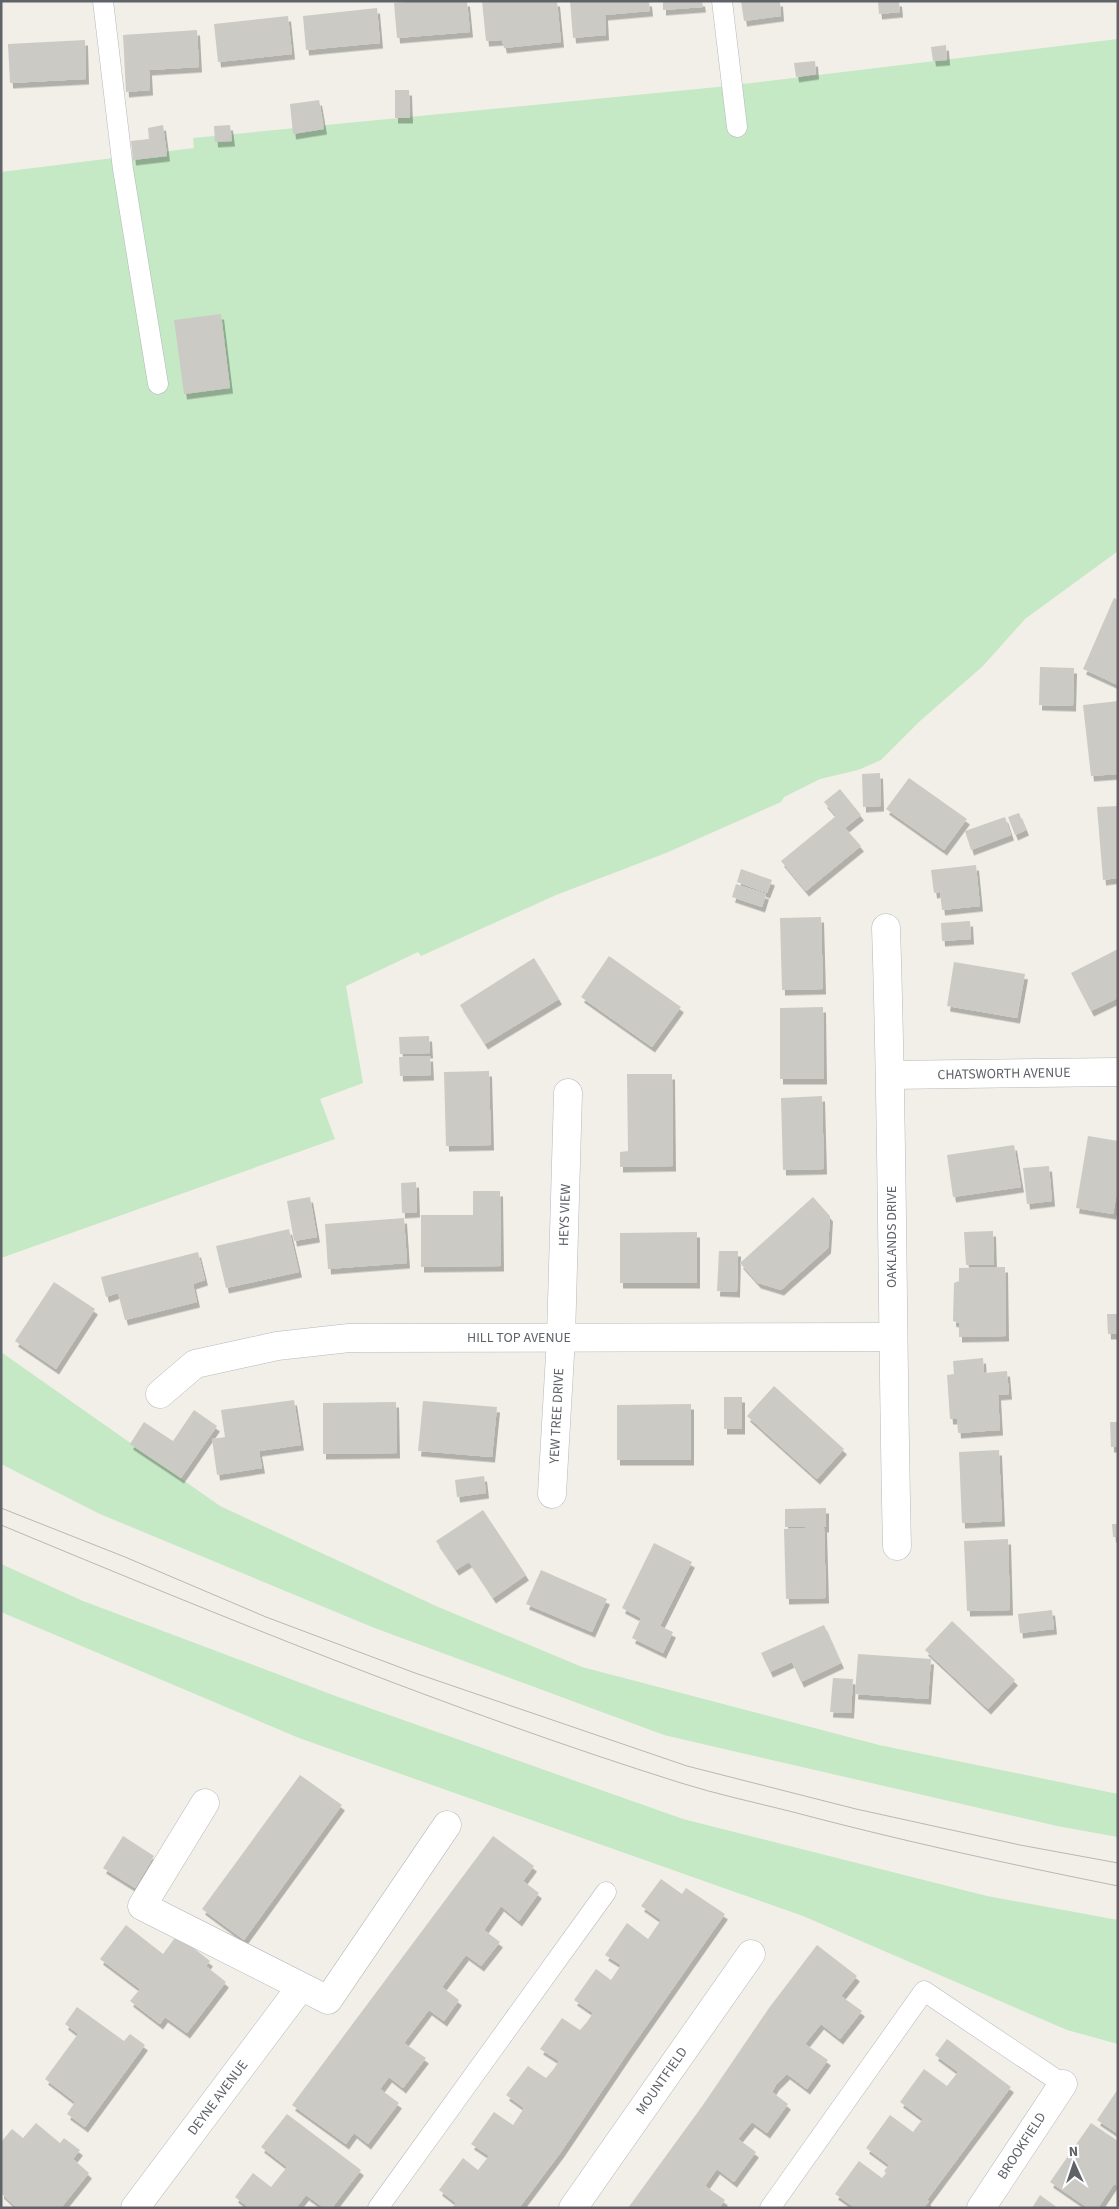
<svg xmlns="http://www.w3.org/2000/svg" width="1119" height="2209" font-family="'Source Sans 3',sans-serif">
<defs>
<filter id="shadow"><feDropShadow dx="3" dy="5.5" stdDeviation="0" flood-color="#0004"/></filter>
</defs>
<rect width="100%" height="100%" fill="#f1efe8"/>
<g fill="#c5e8c5">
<path d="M1118,39V551L1025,619L983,666L920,721L881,760L858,770L820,779L784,797L781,802L666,853L556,895L421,956L418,952L346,986L363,1083L320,1099L335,1139L1,1258V172L194,148L193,138L718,87Z"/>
<path d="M1,1352L220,1506L436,1606L582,1667L879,1745L1118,1794V1837L1057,1826L664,1735L372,1627L100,1514L1,1464Z"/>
<path d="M1,1564L83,1601L341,1698L683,1819L987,1896L1118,1920V2044L1067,2030L803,1916L299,1738L1,1612Z"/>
</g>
<g fill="#cccac5" filter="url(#shadow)">
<path d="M416,1H467L470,32L397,38L394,3Z"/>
<path d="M482,1H557L561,42L504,48L502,40L486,41Z"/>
<path d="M570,1H649L650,11L605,15L606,35L573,38Z"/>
<path d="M663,1H702L703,7L663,10Z"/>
<path d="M741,1H780L781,16L744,21Z"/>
<path d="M878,1H899L900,12L879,14Z"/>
<path d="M377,8L380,43L306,50L303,16Z"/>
<path d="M288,16L292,54L218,62L214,24Z"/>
<path d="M197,30L199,67L149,70L150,90L126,92L123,35Z"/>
<path d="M85,40L86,79L10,83L8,44Z"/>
<path d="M946,45L947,60L933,61L931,47Z"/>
<path d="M815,61L816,74L796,77L794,63Z"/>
<path d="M395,90H409L410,118H395Z"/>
<path d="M319,100L324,129L293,134L290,104Z"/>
<path d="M163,125L167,156L133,160L131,141L149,139L148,128Z"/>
<path d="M230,125L232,141L215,142L214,126Z"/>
<path d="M221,314L230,388L184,394L174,320Z"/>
<path d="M1114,598L1118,600V685L1083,669Z"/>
<path d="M1040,667L1074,668L1073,706L1039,705Z"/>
<path d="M1118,701V774L1091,776L1083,705Z"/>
<path d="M880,773L881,806L863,807L862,774Z"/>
<path d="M909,778L967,819L944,850L886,809Z"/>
<path d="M840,789L861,815L845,828L861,846L806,891L781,861L836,816L824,802Z"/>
<path d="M1118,806V878L1103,880L1097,807Z"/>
<path d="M1019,813L1026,830L1015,835L1008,817Z"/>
<path d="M1005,817L1011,835L971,850L965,831Z"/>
<path d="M976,865L980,906L942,910L940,892L934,893L931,870Z"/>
<path d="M741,869L772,880L767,893L737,882Z"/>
<path d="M736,884L766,894L762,907L732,897Z"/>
<path d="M821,917L823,989L782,990L780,918Z"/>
<path d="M970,921L971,939L942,941L941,923Z"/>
<path d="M1118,949V998L1091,1011L1071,973Z"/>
<path d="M609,956L681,1007L652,1047L581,997Z"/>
<path d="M534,958L559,999L485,1044L460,1005Z"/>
<path d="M954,962L1025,974L1017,1018L947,1006Z"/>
<path d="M823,1007L824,1079H780V1008Z"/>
<path d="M429,1036L430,1053L400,1054L399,1037Z"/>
<path d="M430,1056L431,1075L400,1076L399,1057Z"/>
<path d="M489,1071L491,1145L446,1146L444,1072Z"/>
<path d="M627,1074H672L673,1166L620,1167V1152L628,1151Z"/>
<path d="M822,1096L824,1169L783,1170L781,1098Z"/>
<path d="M1088,1136L1118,1141V1187L1113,1214L1076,1208Z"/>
<path d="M1014,1145L1021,1187L953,1197L947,1155Z"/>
<path d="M1049,1166L1052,1201L1027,1204L1023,1168Z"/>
<path d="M416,1182L417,1212L402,1213L401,1183Z"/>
<path d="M473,1191H500L501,1266L421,1267V1215H473Z"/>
<path d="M310,1197L317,1237L294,1241L287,1201Z"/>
<path d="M813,1197L830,1216L828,1248L781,1290L758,1283L740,1263Z"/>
<path d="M404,1218L407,1263L328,1269L325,1224Z"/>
<path d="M289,1229L299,1272L226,1288L216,1246Z"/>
<path d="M993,1231L994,1265H966L964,1232Z"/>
<path d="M697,1232V1283H620V1233Z"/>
<path d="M719,1251H738L737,1292L717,1291Z"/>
<path d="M198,1252L205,1280L193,1284L197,1302L125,1320L118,1293L106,1297L101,1277Z"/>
<path d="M1005,1267L1006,1336L959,1337V1323L953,1321L954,1283L959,1281V1268Z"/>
<path d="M54,1282L95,1309L56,1369L15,1341Z"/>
<path d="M1107,1314H1118V1334H1108Z"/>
<path d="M983,1358L984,1373L1007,1371L1009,1394L998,1395L1000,1430L958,1433L957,1419H950L947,1375L954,1374L953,1361Z"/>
<path d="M774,1386L844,1449L817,1479L747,1416Z"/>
<rect x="724" y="1397" width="18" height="32"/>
<path d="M294,1400L301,1445L259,1451L262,1468L217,1475L212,1439L225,1437L221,1410Z"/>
<path d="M423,1401L497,1407L492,1457L418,1451Z"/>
<path d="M396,1402L397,1453L323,1454V1403Z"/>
<path d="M691,1404V1460H617V1405Z"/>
<path d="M194,1410L217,1426L181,1478L130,1444L144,1422L173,1441Z"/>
<path d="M1110,1422H1118V1447H1111Z"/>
<path d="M999,1450L1002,1521L962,1523L959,1452Z"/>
<path d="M484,1476L486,1493L457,1497L455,1480Z"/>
<path d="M826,1508V1527H785V1509Z"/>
<path d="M483,1510L526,1575L493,1598L469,1562L456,1570L436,1541Z"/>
<path d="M1112,1524H1118V1537H1113Z"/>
<path d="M824,1527L826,1598L786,1599L784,1529Z"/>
<path d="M1008,1539L1010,1610L967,1611L964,1541Z"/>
<path d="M654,1543L692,1562L660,1626L673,1632L663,1653L632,1638L641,1618L622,1608Z"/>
<path d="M541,1570L607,1599L592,1632L526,1604Z"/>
<path d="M1052,1610L1054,1629L1020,1633L1018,1614Z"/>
<path d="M952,1621L1015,1680L988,1709L925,1650Z"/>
<path d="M824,1625L841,1663L801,1682L792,1662L770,1672L761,1653Z"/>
<path d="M858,1654L931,1659L928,1699L855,1694Z"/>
<path d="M833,1678L853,1679L851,1713L830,1712Z"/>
<path d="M300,1775L342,1805L244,1940L202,1909Z"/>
<path d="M123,1836L154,1856L135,1888L103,1868Z"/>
<path d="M493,1836L534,1866L523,1881L539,1893L519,1921L501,1906L484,1930L500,1942L481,1966L466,1955L442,1987L459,2000L444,2021L429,2010L404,2043L426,2058L403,2088L389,2077L380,2089L399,2103L368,2144L354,2133L346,2144L292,2105Z"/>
<path d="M661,1879L682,1894L686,1888L725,1914L629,2051L561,2152L519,2208H452L456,2203L439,2190L463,2158L478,2170L489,2156L471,2144L494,2112L513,2125L524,2108L506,2095L528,2066L546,2078L553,2070L559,2061L540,2049L562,2018L580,2030L587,2022L593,2013L574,2000L596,1969L611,1980L621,1965L605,1955L627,1923L648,1939L661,1920L641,1906Z"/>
<path d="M126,1925L163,1954L177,1935L210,1961L206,1966L226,1982L187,2033L165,2017L160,2024L130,2001L140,1989L100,1959Z"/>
<path d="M817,1945L857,1976L841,1996L862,2011L840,2039L821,2024L805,2044L828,2060L807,2089L787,2074L776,2085L772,2092L788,2104L767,2133L752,2122L738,2139L756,2152L734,2182L717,2169L705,2186L725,2200L719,2208H628L703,2105L769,2008Z"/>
<path d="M77,2007L124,2041L130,2034L145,2045L85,2127L67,2114L75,2102L45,2079L78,2034L65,2024Z"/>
<path d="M947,2039L1011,2087L927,2200L929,2201L924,2208H855L835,2194L859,2161L882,2178L886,2173L884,2171L889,2165L866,2148L890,2115L913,2132L918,2125L923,2119L900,2102L924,2069L947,2086L958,2072L935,2055Z"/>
<path d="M1118,2089V2134L1097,2120Z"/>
<path d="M287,2114L361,2170L332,2208H324L306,2195L296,2208H249L235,2197L253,2173L271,2187L287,2167L261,2147Z"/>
<path d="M36,2123L60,2143L64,2138L80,2150L73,2159L89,2173L61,2208H17L1,2193V2142L12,2129L23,2138Z"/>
<path d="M1091,2123L1118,2141V2186L1114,2184L1098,2208H1088L1050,2182Z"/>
<path d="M1040,2195L1058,2208H1032Z"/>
</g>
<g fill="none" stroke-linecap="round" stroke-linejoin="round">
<defs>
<g id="lane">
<path d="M103,1L123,169L158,384"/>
<path d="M722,1L737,127"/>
<path d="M378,2208L606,1892"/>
<path d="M770,2208L924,1991L1063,2084"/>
</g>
<g id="street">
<path d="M886,928C893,1134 892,1340 897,1546"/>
<path d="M891,1075L1118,1072"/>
<path d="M160,1394L195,1364L277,1346L349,1338L892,1337"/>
<path d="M552,1494L561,1337L568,1093"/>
<path d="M205,1803L142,1906L328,2000L447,1825"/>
<path d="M135,2208L300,1988"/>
<path d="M573,2208L751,1954"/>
<path d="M981,2208L1063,2084"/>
</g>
</defs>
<use href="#lane" stroke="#b5b8bc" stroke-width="21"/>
<use href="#street" stroke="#b5b8bc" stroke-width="29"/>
<use href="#lane" stroke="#fff" stroke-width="20"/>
<use href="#street" stroke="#fff" stroke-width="28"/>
<g stroke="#b6b7b8" stroke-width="1">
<path d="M1,1508L125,1557L266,1617L415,1673L687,1766L856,1809L1020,1845L1118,1863"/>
<path d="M1,1525C225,1618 449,1710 681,1783C716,1794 753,1802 789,1811C898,1840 1008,1864 1118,1886"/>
</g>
</g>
<g text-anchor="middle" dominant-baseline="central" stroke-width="4" stroke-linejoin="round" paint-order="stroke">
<g font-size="14" fill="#5f6368" stroke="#fff">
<text transform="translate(1004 1074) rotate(-1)">CHATSWORTH AVENUE</text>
<text transform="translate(565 1215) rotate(-88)">HEYS VIEW</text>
<text transform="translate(892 1237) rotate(-90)">OAKLANDS DRIVE</text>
<text x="519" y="1338">HILL TOP AVENUE</text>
<text transform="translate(557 1416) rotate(-87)">YEW TREE DRIVE</text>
<text transform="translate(662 2081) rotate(-55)">MOUNTFIELD</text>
<text transform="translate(218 2098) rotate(-53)">DEYNE AVENUE</text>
<text transform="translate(1022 2146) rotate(-57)">BROOKFIELD</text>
</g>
</g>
<rect width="1119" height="2209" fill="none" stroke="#5f6368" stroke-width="5"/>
<g transform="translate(1074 2164) rotate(357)" stroke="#ffffff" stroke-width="4" paint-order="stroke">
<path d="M0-4L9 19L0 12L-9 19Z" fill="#5f6368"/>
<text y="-8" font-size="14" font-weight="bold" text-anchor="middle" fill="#5f6368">N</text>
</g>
</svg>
